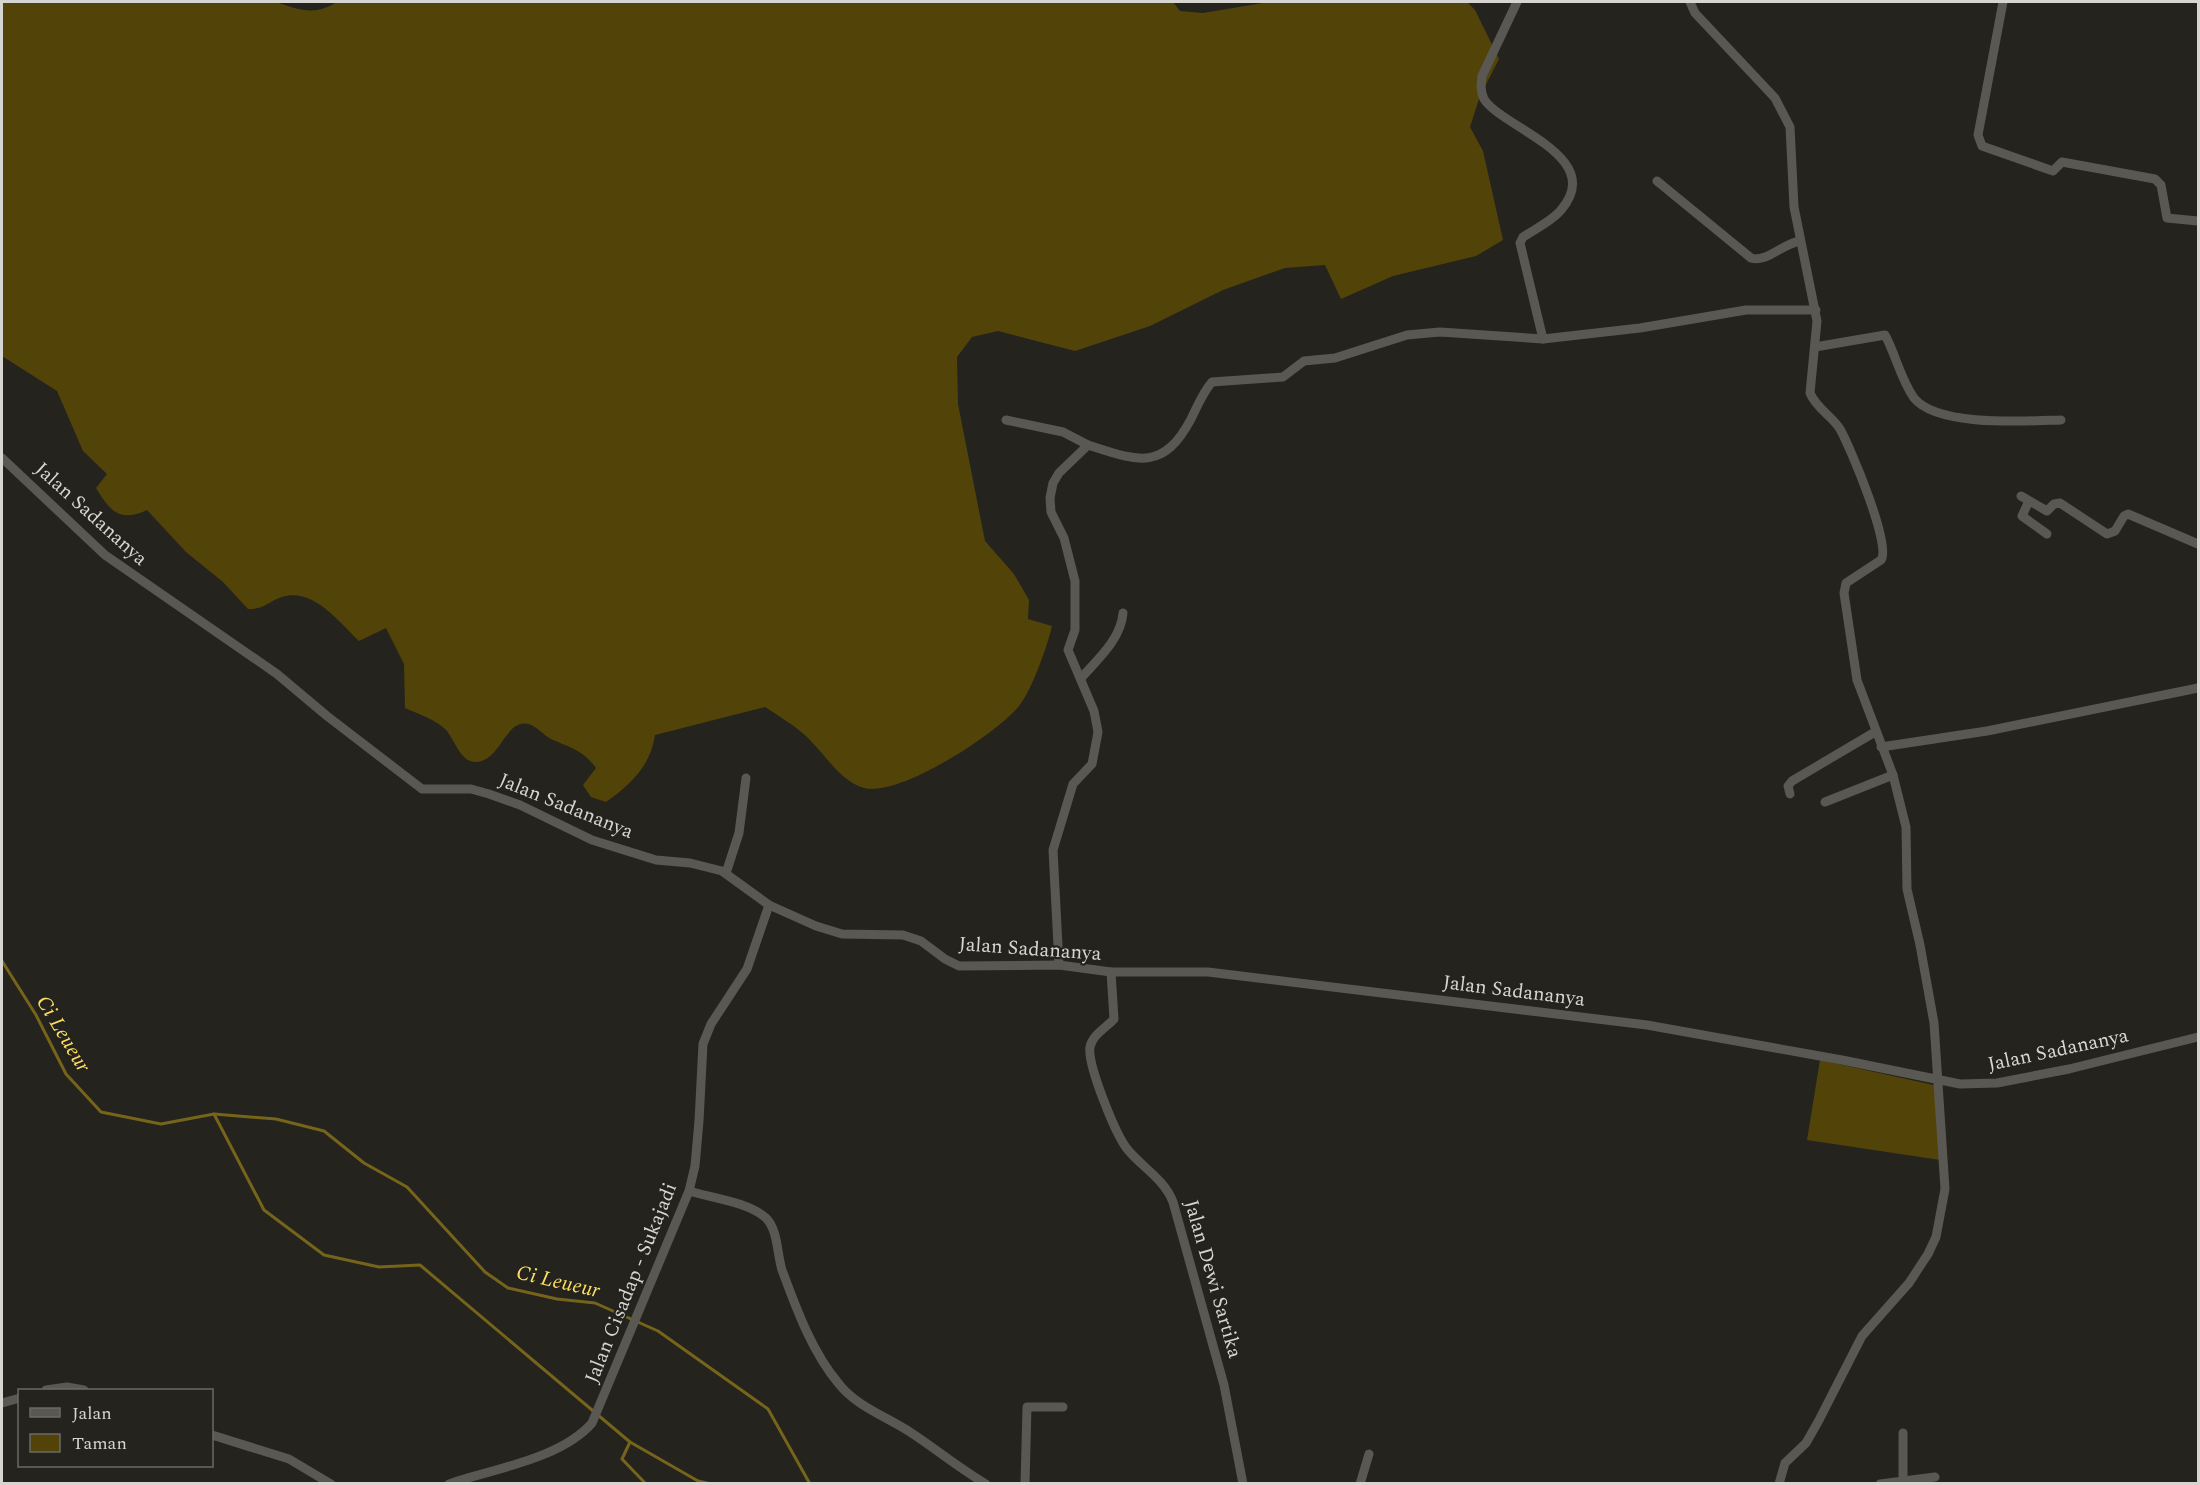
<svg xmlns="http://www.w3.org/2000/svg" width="2200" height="1485" font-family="Spectral,serif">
<rect width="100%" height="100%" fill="#24231e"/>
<g fill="#524409">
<path d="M2,2H276C300,10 315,16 337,2H1173L1180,11L1203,13L1269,2H1467L1475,10L1499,59L1480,96L1470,127L1483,151L1503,240L1476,256L1393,276L1341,299L1325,265L1285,268L1223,290L1150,326L1075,351L998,331L972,337L957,357L958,404L985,541L1014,574L1029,600L1028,619L1052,626C1047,647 1032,690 1019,706C996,734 900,797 864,788C838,781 821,747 800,731C789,722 777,715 765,707L655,735C650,767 631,784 606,802L591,797L583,785L596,768C583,750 571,748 551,739C543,735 537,726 528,724C505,719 501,761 476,762C460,762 455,740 446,730C437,720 418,714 405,708L404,664L386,628L359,641C339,622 313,587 282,597C269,601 263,610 248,609L223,582L186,552L147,510C120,523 110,511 96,488L107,474L83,451L57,391L2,356Z"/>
<path d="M1820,1060L1938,1086L1940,1160L1807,1140Z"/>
</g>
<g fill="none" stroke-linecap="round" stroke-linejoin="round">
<g stroke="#76641b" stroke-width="3">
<path d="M2,961L36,1015L66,1074L101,1112L161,1124L214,1114L276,1119L324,1131L364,1163L407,1187L485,1272L508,1288L557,1299L595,1303L658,1331L768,1409L810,1484"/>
<path d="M214,1114L264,1210L324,1255L379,1267L420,1265L630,1442L698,1481L711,1484"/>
<path d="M630,1442L622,1459L646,1484"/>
</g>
<g stroke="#5a5853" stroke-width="9">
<path d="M1517,2L1482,76C1481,84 1480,91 1484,99C1502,128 1607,156 1561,210C1552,221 1535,229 1523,237L1520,243L1543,339"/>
<path d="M1690,2L1695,13L1775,98L1790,127L1794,207L1817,321L1810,393C1816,408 1832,416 1840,429C1850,447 1892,546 1881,560L1846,583L1844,593L1857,680L1893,775L1906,827L1907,889L1920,945L1934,1023L1945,1189L1936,1237L1928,1254L1909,1283L1862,1336L1818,1422L1806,1443L1785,1463L1779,1484"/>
<path d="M2003,2L1978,135L1982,146L2053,171L2062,162L2155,179L2161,185L2167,218L2198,221"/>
<path d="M1657,181L1751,258C1766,263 1782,244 1800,241"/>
<path d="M1815,347L1885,335C1896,355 1900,378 1914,398C1937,427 2026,421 2061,420"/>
<path d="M1006,420L1063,432L1088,445"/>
<path d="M2,458L105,555L277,674L327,716L422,789H471L489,794L520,805L592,840L656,860L690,863L722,871L769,905L816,926L842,934L903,935L921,941L945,959L959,966L1059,965L1111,972H1208L1647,1025L1842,1060L1960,1084L1997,1083L2069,1069L2198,1037"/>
<path d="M2021,496L2047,511L2054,504L2060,503L2107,534L2115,531L2124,516L2128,514L2198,544"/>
<path d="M2029,501L2022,516L2047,534"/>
<path d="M1082,677C1098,659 1121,639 1123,613"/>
<path d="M1881,747L1987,731L2198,688"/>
<path d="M1790,794L1788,786L1792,781L1875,732"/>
<path d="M1825,802L1893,775"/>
<path d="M726,873L739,833L746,778"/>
<path d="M1059,965L1053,850L1073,784L1092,764L1098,732L1094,711L1068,650L1075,630V581L1064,538L1051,512L1050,498L1053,483L1059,473L1088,445C1137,461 1163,472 1191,419C1197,407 1203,392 1212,382L1283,377L1304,361L1335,358L1407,335L1440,332L1543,339L1640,328L1746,310H1816"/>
<path d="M1111,972L1114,1019C1107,1027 1092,1035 1090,1047C1087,1064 1116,1136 1128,1150C1143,1168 1164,1179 1173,1202L1224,1385L1243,1484"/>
<path d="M689,1191C712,1198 748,1202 766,1218C778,1230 777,1254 782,1270C796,1308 812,1352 839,1384C856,1406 887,1417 910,1432C936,1449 959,1468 986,1484"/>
<path d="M46,1390L67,1387L84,1390"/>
<path d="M2,1403L20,1398"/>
<path d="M1903,1433V1480"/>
<path d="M212,1435L289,1459L331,1484"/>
<path d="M449,1484C492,1469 561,1459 592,1423L689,1191L695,1166L699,1121L703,1044L711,1024L747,969L769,905"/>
<path d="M1025,1484L1027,1407H1063"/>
<path d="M1360,1484L1369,1454"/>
<path d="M1880,1484L1935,1477"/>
</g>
</g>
<g text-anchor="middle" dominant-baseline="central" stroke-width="4.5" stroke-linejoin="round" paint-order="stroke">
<g font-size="20" fill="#d6d5d2" stroke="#24231e">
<text transform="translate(91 514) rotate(42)">Jalan Sadananya</text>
<text transform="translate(566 806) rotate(22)">Jalan Sadananya</text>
<text transform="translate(1030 949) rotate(4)">Jalan Sadananya</text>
<text transform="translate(1514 991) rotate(7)">Jalan Sadananya</text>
<text transform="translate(2058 1050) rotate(-12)">Jalan Sadananya</text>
<text transform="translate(1213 1279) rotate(74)">Jalan Dewi Sartika</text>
<text transform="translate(631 1283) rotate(-68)">Jalan Cisadap - Sukajadi</text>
</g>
<g font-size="21" font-style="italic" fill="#fddd62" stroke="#24231e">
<text transform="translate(63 1034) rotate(59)">Ci Leueur</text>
<text transform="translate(558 1282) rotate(13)">Ci Leueur</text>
</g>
</g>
<rect width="2200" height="1485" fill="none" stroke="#d6d5d2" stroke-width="6"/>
<rect x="18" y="1389" width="195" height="78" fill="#24231e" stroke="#6b6a66" stroke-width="1.5"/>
<rect x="30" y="1408" width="30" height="9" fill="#5a5853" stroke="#6b6a66" stroke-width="1.5"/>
<text x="72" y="1419" font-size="18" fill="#d6d5d2">Jalan</text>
<rect x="30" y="1434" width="30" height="18" fill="#524409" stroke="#6b6a66" stroke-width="1.5"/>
<text x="72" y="1449" font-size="18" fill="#d6d5d2">Taman</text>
</svg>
